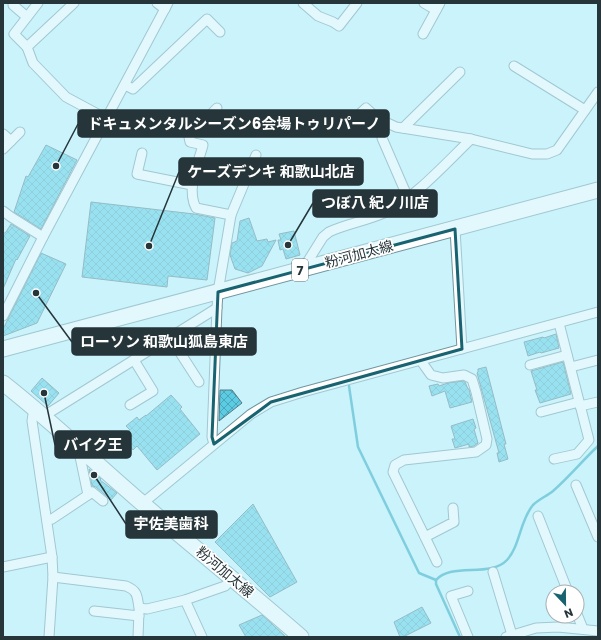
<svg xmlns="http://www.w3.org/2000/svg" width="601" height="640" font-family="Poppins,'Noto Sans JP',sans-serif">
<defs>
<pattern id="building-cross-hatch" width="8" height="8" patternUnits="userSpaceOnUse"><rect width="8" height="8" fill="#5bcce3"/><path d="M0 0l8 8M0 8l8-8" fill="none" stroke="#4ba6b9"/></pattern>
</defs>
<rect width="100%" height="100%" fill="#cbf3fc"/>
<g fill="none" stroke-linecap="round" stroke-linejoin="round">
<g stroke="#25a2b9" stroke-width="2.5">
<path d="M349,386L358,447L419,573L436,580"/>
<path d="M436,580C452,562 490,578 507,560C520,546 520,520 533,505C539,499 547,496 553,491C569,477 583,460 598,446"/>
<path d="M436,580V584L460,637"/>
</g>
</g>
<g fill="url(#building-cross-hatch)" stroke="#567a82">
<path d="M46,145L77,160L41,229L14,212L26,176L28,177Z"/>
<path d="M91,202L194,214L215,218L207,280L168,276L167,287L82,277Z"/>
<path d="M249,218L257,241L267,239L268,242L276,240L262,266L248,273L235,269L230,255L232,243L237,241L240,221Z"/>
<path d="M11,224L30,236L17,260L16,259L3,289V234L6,232Z"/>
<path d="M294,231L300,255L286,259L283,249L280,250L278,240H281L279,234Z"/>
<path d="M41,253L66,264L37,323L3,336V329Z"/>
<path d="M556,334L559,348L541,353L540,352L528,356L524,342L543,337L544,338Z"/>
<path d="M563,362L571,394L540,403L535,390H537L531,371Z"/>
<path d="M486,367L506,444H504L508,459L499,462L497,453H499L477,373L478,372V369Z"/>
<path d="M42,378L59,393L48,406L31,391Z"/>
<path d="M463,381L465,382L468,389H469L472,402L450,408L445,391L432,396L429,386L438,384L439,386L448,383Z"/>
<path d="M220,390H232L242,403L219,421Z"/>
<path d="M171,395L182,407L180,409L200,434L157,470L137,446L133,450L122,436L130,430L126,426L137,417L139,420L146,415V416Z"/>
<path d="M473,419L476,428L474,429L478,443L474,446L469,447V444L455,448L452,439H455L451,426Z"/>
<path d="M89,469L101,479L100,480L117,493L111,500L96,487L92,486Z"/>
<path d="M253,504L297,582L270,597L215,542Z"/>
<path d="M422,607L431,623L403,637H400L394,622Z"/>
<path d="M262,615L271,623L286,637H246L239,625Z"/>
</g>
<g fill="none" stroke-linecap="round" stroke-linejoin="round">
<defs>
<g id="street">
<path d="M74,3L27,47L33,63L66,97L107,119"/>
<path d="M157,3L165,9"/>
<path d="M303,3L318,16L333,22L339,26L357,3"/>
<path d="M424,3L436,10"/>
<path d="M13,5L27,17"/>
<path d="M423,34L440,3"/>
<path d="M27,47L14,34L38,3"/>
<path d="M514,66L585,110"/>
<path d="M125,85L133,89L207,19L220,32"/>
<path d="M217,108L189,137L190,142L203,145C198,164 186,189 196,208L231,215"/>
<path d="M296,127L353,120L366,108L377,118L396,127L471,139"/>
<path d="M403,128L460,72"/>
<path d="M3,134L11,141"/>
<path d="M382,138L408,198"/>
<path d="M3,149L20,132"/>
<path d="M142,153L137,174L192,185"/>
<path d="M3,211L11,217L43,237"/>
<path d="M455,229L462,349"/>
<path d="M303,269L323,237L329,232C346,224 366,221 384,213C413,200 447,162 471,139L532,154H547L557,150L598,92"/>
<path d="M3,316L43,237L168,3"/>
<path d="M170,337L199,382"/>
<path d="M421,361L431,375L443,378L464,375L472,379L476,392L487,439L486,445L476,452L404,460L395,465L393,472L425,537L454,522L453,508"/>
<path d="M530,365L567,355"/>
<path d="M571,367L598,360"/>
<path d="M130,405L153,391L134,360"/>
<path d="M580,406L598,402"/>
<path d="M34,408L32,421L52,557L53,577L49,637"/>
<path d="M541,412L579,402"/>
<path d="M44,416L217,308L218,292L231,215L256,155"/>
<path d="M214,444L212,437L217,308"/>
<path d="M554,459L577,454L589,440L559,323"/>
<path d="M576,485L598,537"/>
<path d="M88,495L92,492L103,501"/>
<path d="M143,503L251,414L271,402L303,392L598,312"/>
<path d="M538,516L568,592"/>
<path d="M47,520L52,519L88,495L78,447"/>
<path d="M425,537L437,562"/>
<path d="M3,567L52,557"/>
<path d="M493,572L512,635"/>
<path d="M53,577L126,586C138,591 137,596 139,608L147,609L185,600L225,586L233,578"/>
<path d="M468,591L451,596L468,637"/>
<path d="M185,600L202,637"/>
<path d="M94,611L139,616"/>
<path d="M577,614L583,629"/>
<path d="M138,637L139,611"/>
<path d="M506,637L536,628L558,627L598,631"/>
</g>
<g id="primary">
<path d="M3,349L598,190"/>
<path d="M3,383C49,419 92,460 136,498C191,545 247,590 301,637"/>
</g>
</defs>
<use href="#street" stroke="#70959d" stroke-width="11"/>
<use href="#primary" stroke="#70959d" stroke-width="17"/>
<use href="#street" stroke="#fff" stroke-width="9"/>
<use href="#primary" stroke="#fff" stroke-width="15"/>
</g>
<path d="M0 0H601V640H0ZM455,229L462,349L271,402L214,444L212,437L218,292Z" fill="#cbf3fc" fill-opacity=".55" fill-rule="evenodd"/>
<path fill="none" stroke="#196270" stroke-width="3" stroke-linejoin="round" d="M455,229L462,349L271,402L214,444L212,437L218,292Z"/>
<g text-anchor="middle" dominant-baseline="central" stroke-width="3.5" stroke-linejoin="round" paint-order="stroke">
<rect fill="#fff" stroke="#677274" stroke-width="1" x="292" y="259" width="16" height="22" rx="3"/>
<g font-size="13" font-weight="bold" fill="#263539">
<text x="300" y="270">7</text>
</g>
<g font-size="14" fill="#263539" stroke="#fff">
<text transform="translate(359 254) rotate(-15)">粉河加太線</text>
<text transform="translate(225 572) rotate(40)">粉河加太線</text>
</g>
</g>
<path fill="none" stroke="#263539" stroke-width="1.5" d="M56 166L78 124M149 246L179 172M288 245L313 203M36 293L72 342M44 393L55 445M94 475L126 524"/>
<g fill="#263539" stroke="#fff" stroke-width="1.5">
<circle cx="56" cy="166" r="4"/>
<circle cx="149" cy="246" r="4"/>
<circle cx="288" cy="245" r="4"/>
<circle cx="36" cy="293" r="4"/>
<circle cx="44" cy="393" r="4"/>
<circle cx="94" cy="475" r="4"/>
</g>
<g fill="#263539" stroke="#263539" stroke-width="1.5">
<rect x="78" y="110" width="311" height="27" rx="4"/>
<rect x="179" y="158" width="184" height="27" rx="4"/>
<rect x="313" y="190" width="124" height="27" rx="4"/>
<rect x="72" y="328" width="184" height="27" rx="4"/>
<rect x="55" y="431" width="76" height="27" rx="4"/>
<rect x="126" y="511" width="91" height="27" rx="4"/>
</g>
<g font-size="15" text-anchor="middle" font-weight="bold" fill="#fff">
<text x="234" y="129">ドキュメンタルシーズン6会場トゥリパーノ</text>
<text x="271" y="177">ケーズデンキ 和歌山北店</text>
<text x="375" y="208">つぼ八 紀ノ川店</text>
<text x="164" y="347">ローソン 和歌山狐島東店</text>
<text x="93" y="450">バイク王</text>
<text x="171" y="529">宇佐美歯科</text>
</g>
<rect width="601" height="640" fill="none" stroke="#263539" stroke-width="8"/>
<g transform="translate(565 604) rotate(158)"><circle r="19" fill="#ffffff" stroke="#a8aeb0"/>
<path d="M0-3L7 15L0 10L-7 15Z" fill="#196270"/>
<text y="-6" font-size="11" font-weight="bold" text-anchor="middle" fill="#263539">N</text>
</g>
</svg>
